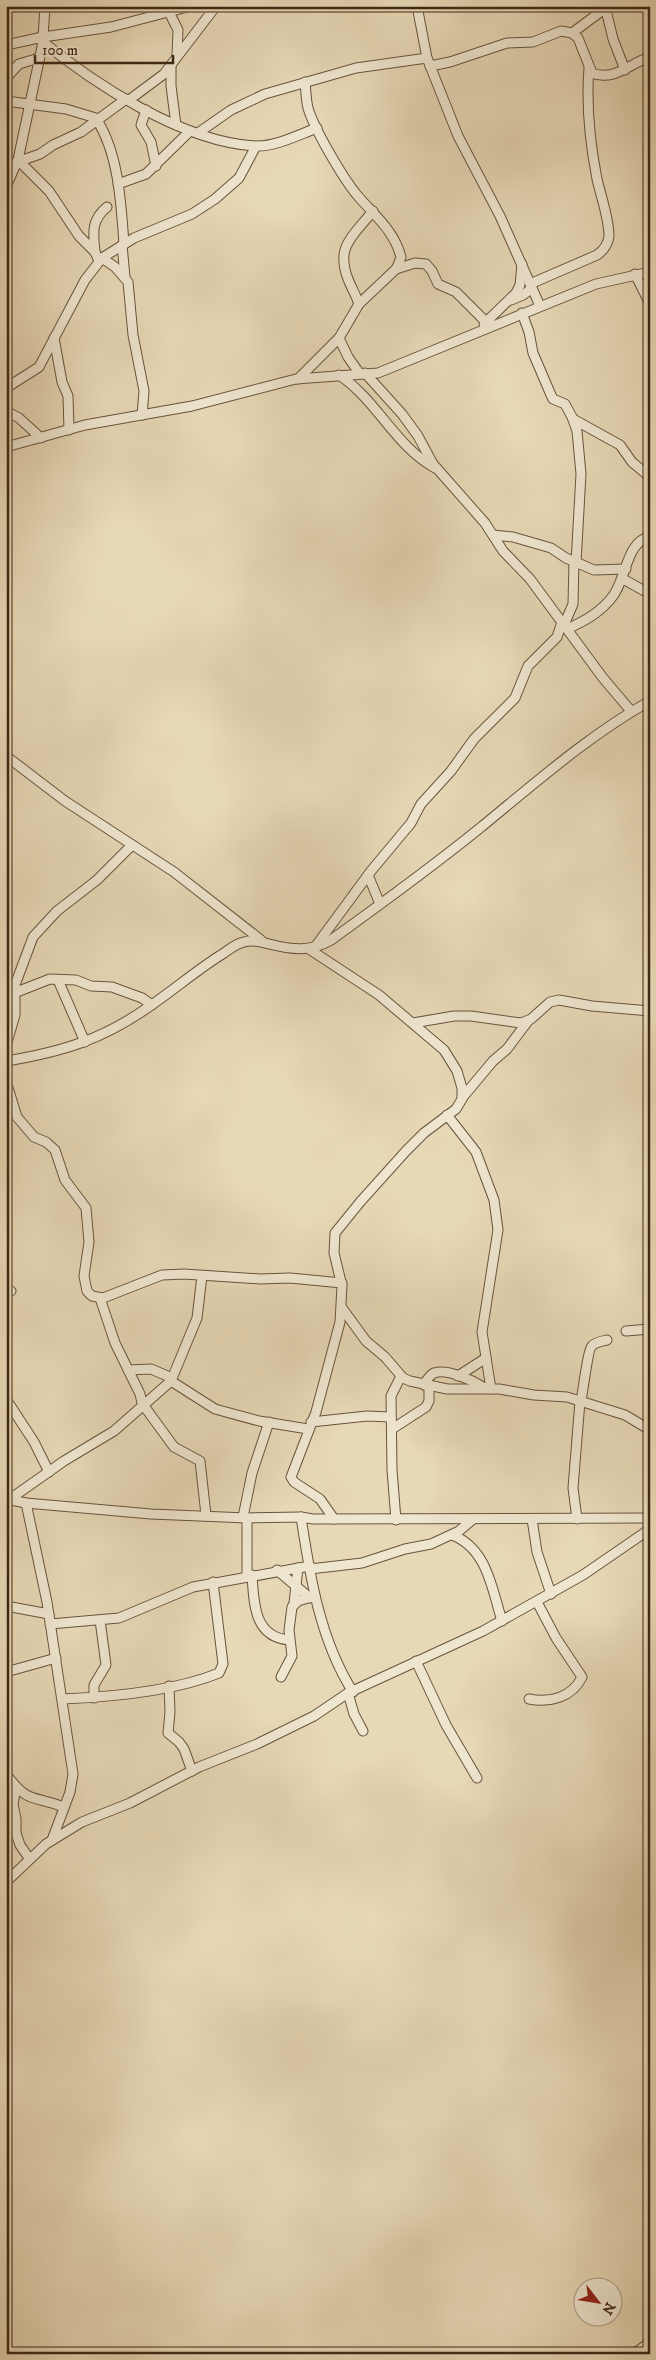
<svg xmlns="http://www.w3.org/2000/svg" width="656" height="2360" font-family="'IM FELL DW Pica',serif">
<rect width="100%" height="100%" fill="#e7d8b6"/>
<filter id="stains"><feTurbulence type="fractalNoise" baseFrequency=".004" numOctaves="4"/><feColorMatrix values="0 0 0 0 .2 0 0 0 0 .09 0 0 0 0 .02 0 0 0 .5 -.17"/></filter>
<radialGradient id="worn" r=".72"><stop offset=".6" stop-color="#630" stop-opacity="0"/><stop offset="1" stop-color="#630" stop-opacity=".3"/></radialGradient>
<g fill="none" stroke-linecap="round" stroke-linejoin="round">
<defs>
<g id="minor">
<path d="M417,6L427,58L458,136L500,216L540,306"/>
<path d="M605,6L613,39L625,70"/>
<path d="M169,12L178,30L177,55"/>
<path d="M572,33L603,10L604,6"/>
<path d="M43,37L45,6"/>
<path d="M38,38C93,83 182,142 255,146C275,147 298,135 317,128"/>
<path d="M43,42L19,155L21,163L49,191L79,236L95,252L99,261"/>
<path d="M6,45L43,37L111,27L191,6"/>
<path d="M171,66V86L176,125"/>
<path d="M430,66L450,62L507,43L533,42L561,31L572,33L578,38L592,73C614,82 630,63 650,57"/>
<path d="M6,78L19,64L39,58"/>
<path d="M129,100L164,74L216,6"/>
<path d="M6,101L66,109L99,119"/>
<path d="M146,110L141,125L151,142L156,166"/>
<path d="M97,120C119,155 121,204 124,244"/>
<path d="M198,133L231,110L265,94L356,68L427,58"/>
<path d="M20,161L40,154L53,145L81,132L126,99"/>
<path d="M6,166L17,163"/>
<path d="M118,184L146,174L190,131"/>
<path d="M6,187L19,157"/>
<path d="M122,245L125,277"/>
<path d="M95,252C93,233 91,220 107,207"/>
<path d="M102,258L115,267L128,282L133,335L144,391L142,415"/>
<path d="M396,269L415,263L426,264L432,271L438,284L456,292L486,322"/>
<path d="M635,274L650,304"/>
<path d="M530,284L597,255C604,250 608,245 609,236C609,218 601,197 597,179C590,143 586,105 589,68"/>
<path d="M511,300L523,295L532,288"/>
<path d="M359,304C356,295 351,287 348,279C335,246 354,235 373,211"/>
<path d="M522,313L529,332L533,353L551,395L553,399L565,404L572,417L577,431L581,474L576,563"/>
<path d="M484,324L516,293L520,285L522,264"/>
<path d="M54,338L62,382L68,396L69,430"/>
<path d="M339,338L348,357L360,374"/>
<path d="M365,373L402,414L418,436L433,464L485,523L503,551L530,579L603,678L631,711"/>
<path d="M339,375C377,400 395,446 435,468"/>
<path d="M298,379L339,338L359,304L397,268L401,257C394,230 374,215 357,195C343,178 314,129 308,108C306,100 306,91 305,82"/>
<path d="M6,388L39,367L85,280L102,258L134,238L192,214L215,199L239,178L256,146"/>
<path d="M6,411L19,418L41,438"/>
<path d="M573,419L620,445L632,462L650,477"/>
<path d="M6,447L85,425L192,406L296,379L378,373L596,284L650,272"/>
<path d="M493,535L513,537L551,548L566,558L594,570L626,569"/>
<path d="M623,579L650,594"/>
<path d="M564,625L573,604L574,562"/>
<path d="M567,629C585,621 601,612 613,596C626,579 627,540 650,537"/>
<path d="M6,756L65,801L174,872L261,940"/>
<path d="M368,875L380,904"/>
<path d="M315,947L371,871L411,823L421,804L451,771L474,739L515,698L528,666L557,637L562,622"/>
<path d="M309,949L379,995L444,1050L457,1071L462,1088V1099L456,1109L424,1133L406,1151L361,1201L335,1233L334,1253L342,1286L340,1322L316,1412L291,1477L294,1482L320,1499L334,1519"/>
<path d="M58,980L85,1042"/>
<path d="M14,993L50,979L76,980L91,986L112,987L142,998L152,1005"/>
<path d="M413,1023L454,1016H471L521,1023L531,1019L550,1002L559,1000L592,1006L650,1011"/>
<path d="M6,1046L15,1015V985L33,937L57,911L97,880L132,845"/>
<path d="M6,1061C62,1052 104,1039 150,1006C175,989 198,969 224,953C230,949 237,943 244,942C253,939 261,942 269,944C293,950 310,952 331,940C381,904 432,867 480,828C534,784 589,735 650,701"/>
<path d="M6,1081L17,1117L34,1137L46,1142L55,1150L65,1180L86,1208L89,1242L84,1276L87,1291L92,1296L103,1298L162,1275L184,1274L260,1279L290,1278L342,1283"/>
<path d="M462,1098L493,1061L507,1049L528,1021"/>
<path d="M447,1115L476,1152L494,1200L498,1230L482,1332L491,1389"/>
<path d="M6,1289L11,1291"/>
<path d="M100,1298L115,1343L140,1394L143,1407"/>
<path d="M342,1308L366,1341L385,1357L403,1378L410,1381L447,1389H499L534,1395L567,1397L625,1415L650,1430"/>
<path d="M626,1331L650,1329"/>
<path d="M128,1370L151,1369L172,1378"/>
<path d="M458,1376L486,1358"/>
<path d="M171,1381L215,1409L259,1421L308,1429"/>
<path d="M424,1385C426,1381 430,1375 434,1373C447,1368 474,1381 485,1388"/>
<path d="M6,1399L34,1442L49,1472"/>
<path d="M581,1401C583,1391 588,1349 592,1346C595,1342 602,1341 607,1340"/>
<path d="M144,1406L174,1447L200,1461L206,1515"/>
<path d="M311,1422L367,1416L391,1417"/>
<path d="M392,1429L426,1407L429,1401V1387"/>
<path d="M6,1499L26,1503L151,1514L247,1518L301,1517L313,1519L650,1518"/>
<path d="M10,1499L64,1461L114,1431L171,1381L197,1318L202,1276"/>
<path d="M26,1503L47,1602L73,1774L70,1792L52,1840"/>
<path d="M243,1517L252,1473L269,1422"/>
<path d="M301,1517C310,1577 320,1640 353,1692"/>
<path d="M247,1518V1576"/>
<path d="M532,1519L537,1552L551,1594"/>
<path d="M577,1519L573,1488L580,1401"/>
<path d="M396,1520L392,1470L391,1396L401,1376"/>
<path d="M452,1535C487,1548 492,1589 502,1621"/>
<path d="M310,1569L362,1563L405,1549L431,1544L459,1531L472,1520"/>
<path d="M277,1570L310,1598"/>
<path d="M252,1575C254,1604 254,1637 289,1640"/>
<path d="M294,1603L298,1568"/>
<path d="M6,1606L49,1614"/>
<path d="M50,1624L119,1618L193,1587L310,1566"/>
<path d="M416,1661L446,1725L477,1778"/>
<path d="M6,1672L56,1658"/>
<path d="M281,1677L292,1656L289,1630L292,1607L298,1601L315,1596"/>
<path d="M169,1686L170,1712L168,1733L179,1742L184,1749L192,1771"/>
<path d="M348,1693L354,1714L363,1731"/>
<path d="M94,1698V1685L106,1665L100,1620"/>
<path d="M63,1699C110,1697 175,1691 219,1673L223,1664L213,1582"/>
<path d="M529,1699C549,1703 572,1698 582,1677L556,1638L537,1602"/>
<path d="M6,1774C28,1804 32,1795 64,1807"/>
<path d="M16,1788L13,1804L16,1819V1833L20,1845L29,1858"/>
<path d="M6,1882L46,1844L82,1822L130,1803L199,1767L257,1744L314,1716L348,1693L483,1631L583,1575L650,1529"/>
<path d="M634,2354L650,2342"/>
</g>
</defs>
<use href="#minor" stroke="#68543d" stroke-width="11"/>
<use href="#minor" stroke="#efe6d0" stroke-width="9"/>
</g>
<rect width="656" height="2360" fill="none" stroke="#e7d8b6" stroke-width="25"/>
<rect x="8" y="8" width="641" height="2345" fill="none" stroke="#3e2815" stroke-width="2.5"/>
<rect x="12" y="12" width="631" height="2335" fill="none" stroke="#3e2815"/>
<g transform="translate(598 2302) rotate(121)"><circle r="24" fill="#efe6d0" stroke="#a89a85"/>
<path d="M0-4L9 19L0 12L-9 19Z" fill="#8f2418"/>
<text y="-8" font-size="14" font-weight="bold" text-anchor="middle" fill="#3e2815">N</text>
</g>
<path d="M35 55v8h138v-8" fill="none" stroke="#3e2815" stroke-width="2.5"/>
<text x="42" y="55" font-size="15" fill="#3e2815" stroke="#efe6d0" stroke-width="4" paint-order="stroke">100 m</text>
<rect width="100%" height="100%" filter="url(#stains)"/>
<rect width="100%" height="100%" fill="url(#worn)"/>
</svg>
